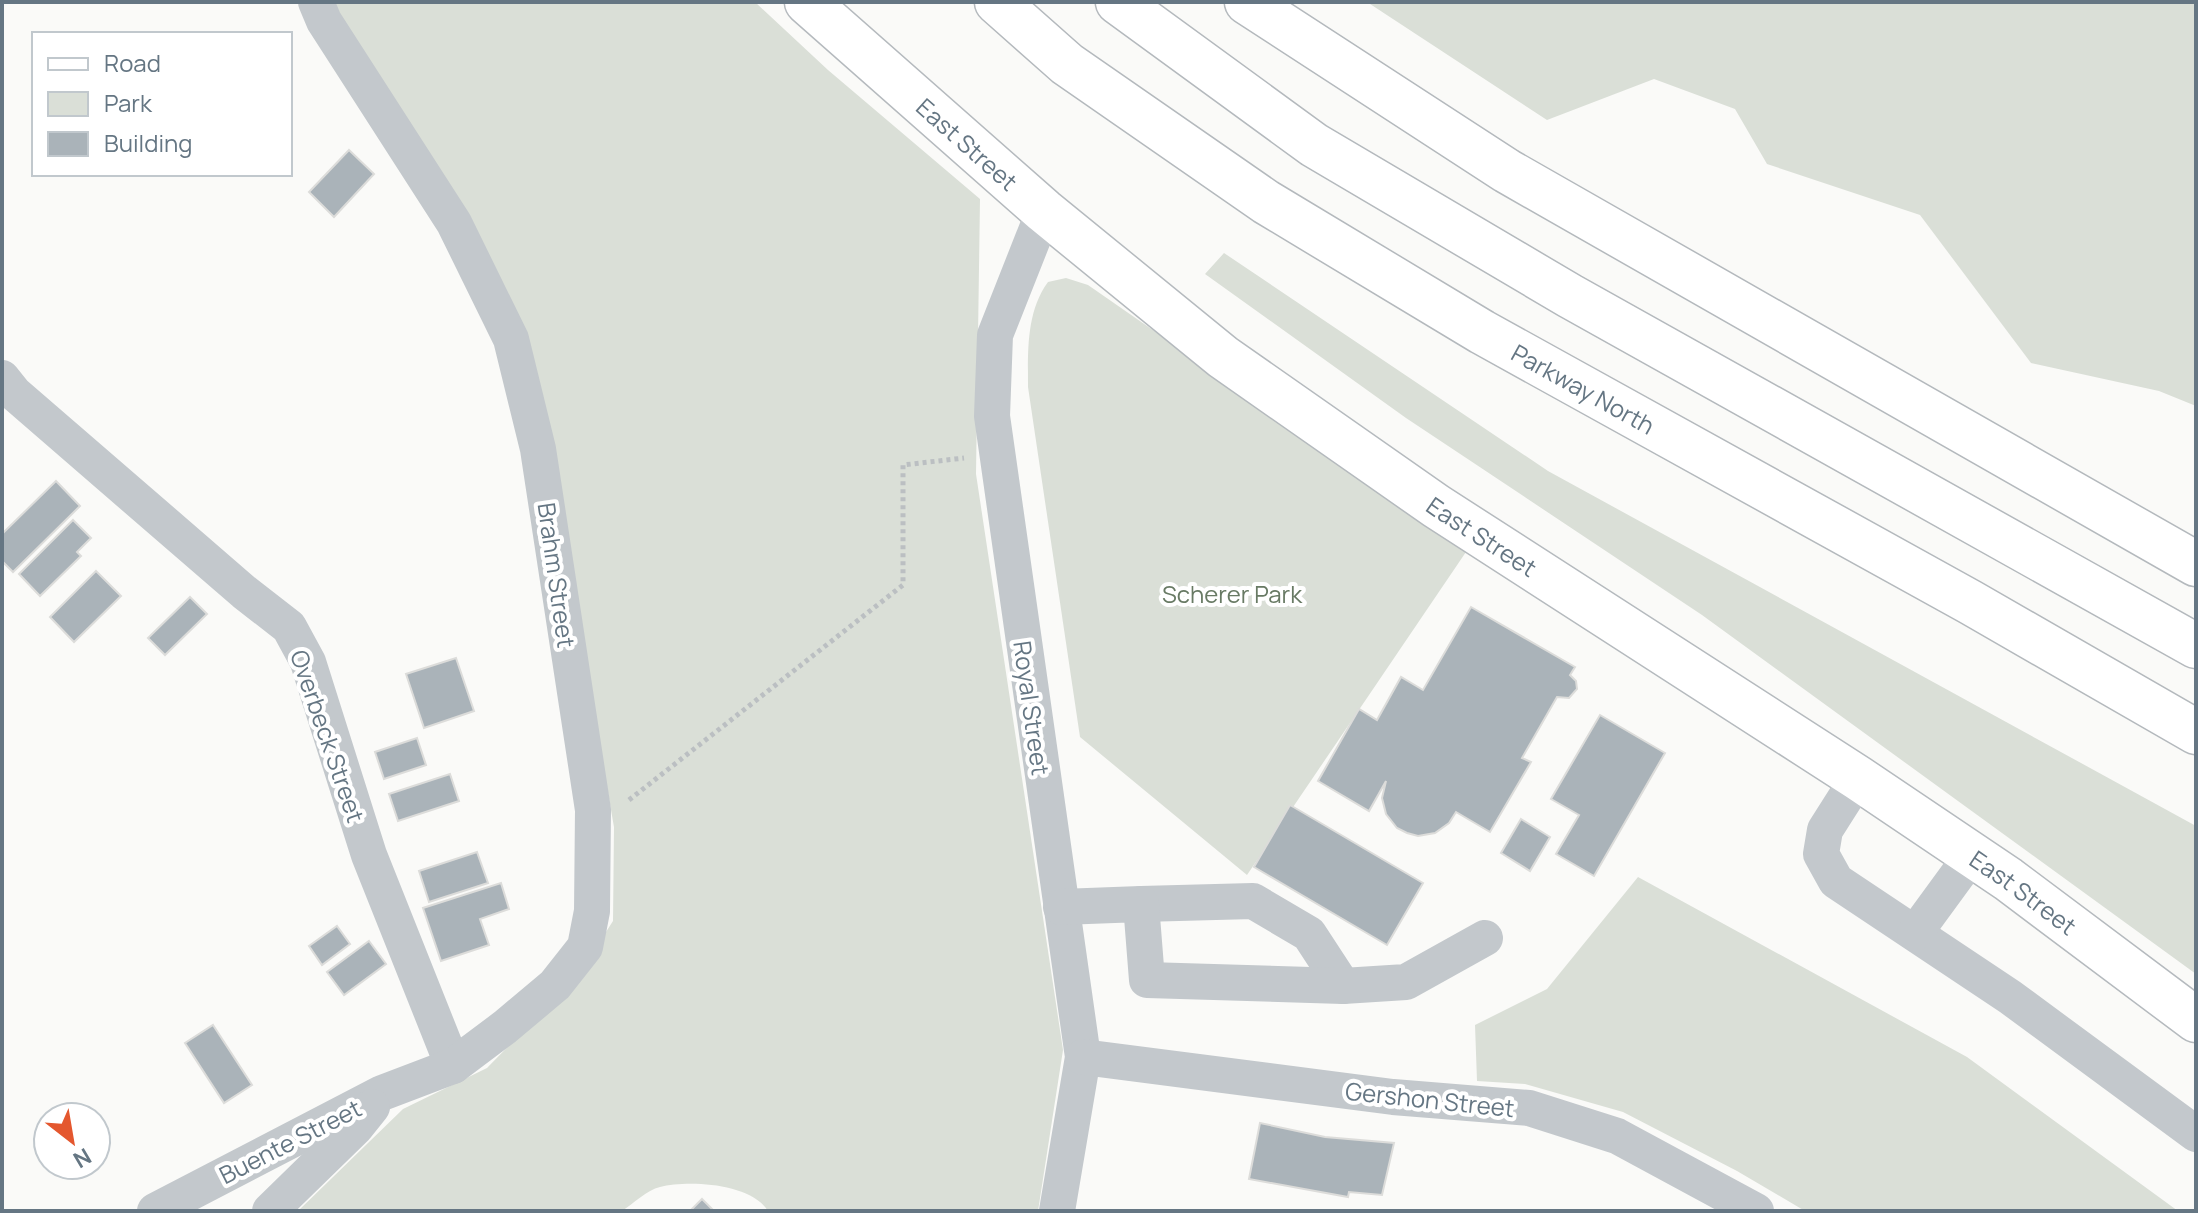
<svg xmlns="http://www.w3.org/2000/svg" width="2198" height="1213" font-family="Manrope,sans-serif">
<rect width="100%" height="100%" fill="#fafaf8"/>
<g fill="#dadfd7">
<path d="M334,2H755L828,70L980,199L976,474L1063,1050L1038,1211H768C751,1183 688,1180 660,1187C647,1190 633,1204 622,1211H298L403,1109L487,1068L579,974L613,921L614,827L587,673L547,417Z"/>
<path d="M1367,2H2196V406L2159,391L2031,363L1920,215L1767,164L1735,109L1654,79L1547,120Z"/>
<path d="M1224,253L1548,471L2196,826V974L1702,615L1406,418L1205,274Z"/>
<path d="M1066,278L1088,285L1468,549L1247,875L1080,737L1028,387C1028,352 1026,312 1048,282Z"/>
<path d="M1638,877L1967,1057L2178,1211H1805L1737,1171L1623,1112L1525,1084L1477,1081L1475,1025L1547,989Z"/>
</g>
<g fill="#aab3b9" stroke="#dcdcda" stroke-width="2">
<path d="M349,150L374,174L334,217L309,192Z"/>
<path d="M56,481L80,506L13,572L2,561V534Z"/>
<path d="M73,520L91,538L77,552L81,556L40,596L19,574Z"/>
<path d="M96,571L121,596L74,642L50,617Z"/>
<path d="M190,597L207,614L165,655L148,638Z"/>
<path d="M1471,607L1575,667L1570,675L1576,681L1577,689L1569,698L1557,697L1522,758L1531,762L1490,832L1456,812L1449,823L1435,833L1418,836L1407,833L1397,828L1386,814L1382,798L1386,781L1369,811L1318,781L1359,709L1377,720L1401,677L1423,690Z"/>
<path d="M456,658L474,711L424,728L406,674Z"/>
<path d="M1600,715L1665,753L1594,876L1556,854L1579,815L1551,799Z"/>
<path d="M417,738L426,765L384,779L375,752Z"/>
<path d="M450,774L459,801L398,821L389,794Z"/>
<path d="M1290,805L1423,883L1387,945L1254,867Z"/>
<path d="M1521,819L1550,837L1530,871L1501,853Z"/>
<path d="M477,852L488,883L429,902L419,871Z"/>
<path d="M501,883L509,909L480,919L489,945L441,961L423,908Z"/>
<path d="M337,926L350,944L322,965L309,946Z"/>
<path d="M369,941L386,964L344,995L327,972Z"/>
<path d="M213,1025L252,1085L224,1103L185,1043Z"/>
<path d="M1260,1123L1325,1137L1394,1143L1382,1195L1349,1192L1348,1197L1249,1179Z"/>
<path d="M702,1199L714,1211H690Z"/>
</g>
<g fill="none" stroke-linecap="round" stroke-linejoin="round">
<defs>
<g id="major">
<path id="s1" d="M807,2L1044,211L1223,357L1436,506L1858,778L2008,879L2196,1020"/>
</g>
<g id="highway">
<path id="s2" d="M997,2L1067,64L1266,202L1482,332L1970,602L2196,732"/>
<path d="M1118,2L1314,145L1570,296L2196,646"/>
<path d="M1247,2L1507,171L2196,564"/>
</g>
</defs>
<use href="#major" stroke="#b5babe" stroke-width="47"/>
<use href="#highway" stroke="#b4b9bd" stroke-width="47"/>
<path stroke="#bbbfc2" stroke-width="5" stroke-dasharray="4 4" stroke-linecap="butt" d="M629,800L903,585V465L964,458"/>
<g stroke="#c3c8cc" stroke-width="36">
<path d="M1044,211L995,335L992,416L1083,1057L1057,1211"/>
<path d="M2,378L14,393L244,592L289,627L308,662L369,855L453,1066"/>
<path d="M1858,778L1825,830L1821,854L1836,881L2010,997L2196,1134"/>
<path d="M1141,904L1253,901L1309,934L1343,986"/>
<path d="M1061,907L1141,904L1147,980L1343,986L1406,982L1485,938"/>
<path d="M1915,933L1972,855"/>
<path d="M1083,1057L1393,1097L1529,1108L1617,1136L1756,1211"/>
<path d="M155,1211L382,1093L453,1066L505,1027L555,985L585,947L592,911L593,810L538,449L511,339L454,223L324,21L316,2"/>
<path d="M270,1211L356,1127L372,1107"/>
</g>
<use href="#major" stroke="#fff" stroke-width="44"/>
<use href="#highway" stroke="#fff" stroke-width="44"/>
</g>
<g text-anchor="middle" dominant-baseline="central" stroke-width="8" stroke-linejoin="round" paint-order="stroke">
<g font-size="24" fill="#657683" stroke="#fff">
<text stroke="none"><textPath href="#s1" startOffset="214">East Street</textPath></text>
<text stroke="none"><textPath href="#s2" startOffset="704">Parkway North</textPath></text>
<text stroke="none"><textPath href="#s1" startOffset="862">East Street</textPath></text>
<text transform="translate(557 575) rotate(82)">Brahm Street</text>
<text transform="translate(1032 708) rotate(82)">Royal Street</text>
<text transform="translate(328 736) rotate(71)">Overbeck Street</text>
<text stroke="none"><textPath href="#s1" startOffset="1510">East Street</textPath></text>
<text transform="translate(1430 1099) rotate(6)">Gershon Street</text>
<text transform="translate(290 1141) rotate(-27)">Buente Street</text>
</g>
<g font-size="24" fill="#687a64" stroke="#fff">
<text x="1232" y="593">Scherer Park</text>
</g>
</g>
<rect width="2198" height="1213" fill="none" stroke="#657683" stroke-width="8"/>
<rect x="32" y="32" width="260" height="144" fill="#ffffff" stroke="#c1c8cd" stroke-width="2"/>
<rect x="48" y="58" width="40" height="12" fill="#ffffff" stroke="#c1c8cd" stroke-width="2"/>
<text x="104" y="72" font-size="24" fill="#657683">Road</text>
<rect x="48" y="92" width="40" height="24" fill="#dadfd7" stroke="#c1c8cd" stroke-width="2"/>
<text x="104" y="112" font-size="24" fill="#657683">Park</text>
<rect x="48" y="132" width="40" height="24" fill="#aab3b9" stroke="#c1c8cd" stroke-width="2"/>
<text x="104" y="152" font-size="24" fill="#657683">Building</text>
<g transform="translate(72 1141) rotate(149)"><circle r="38" fill="#ffffff" stroke="#c1c8cd" stroke-width="2"/>
<path d="M0-6L14 30L0 20L-14 30Z" fill="#e4572e"/>
<text y="-12" font-size="22" font-weight="bold" text-anchor="middle" fill="#657683">N</text>
</g>
</svg>
